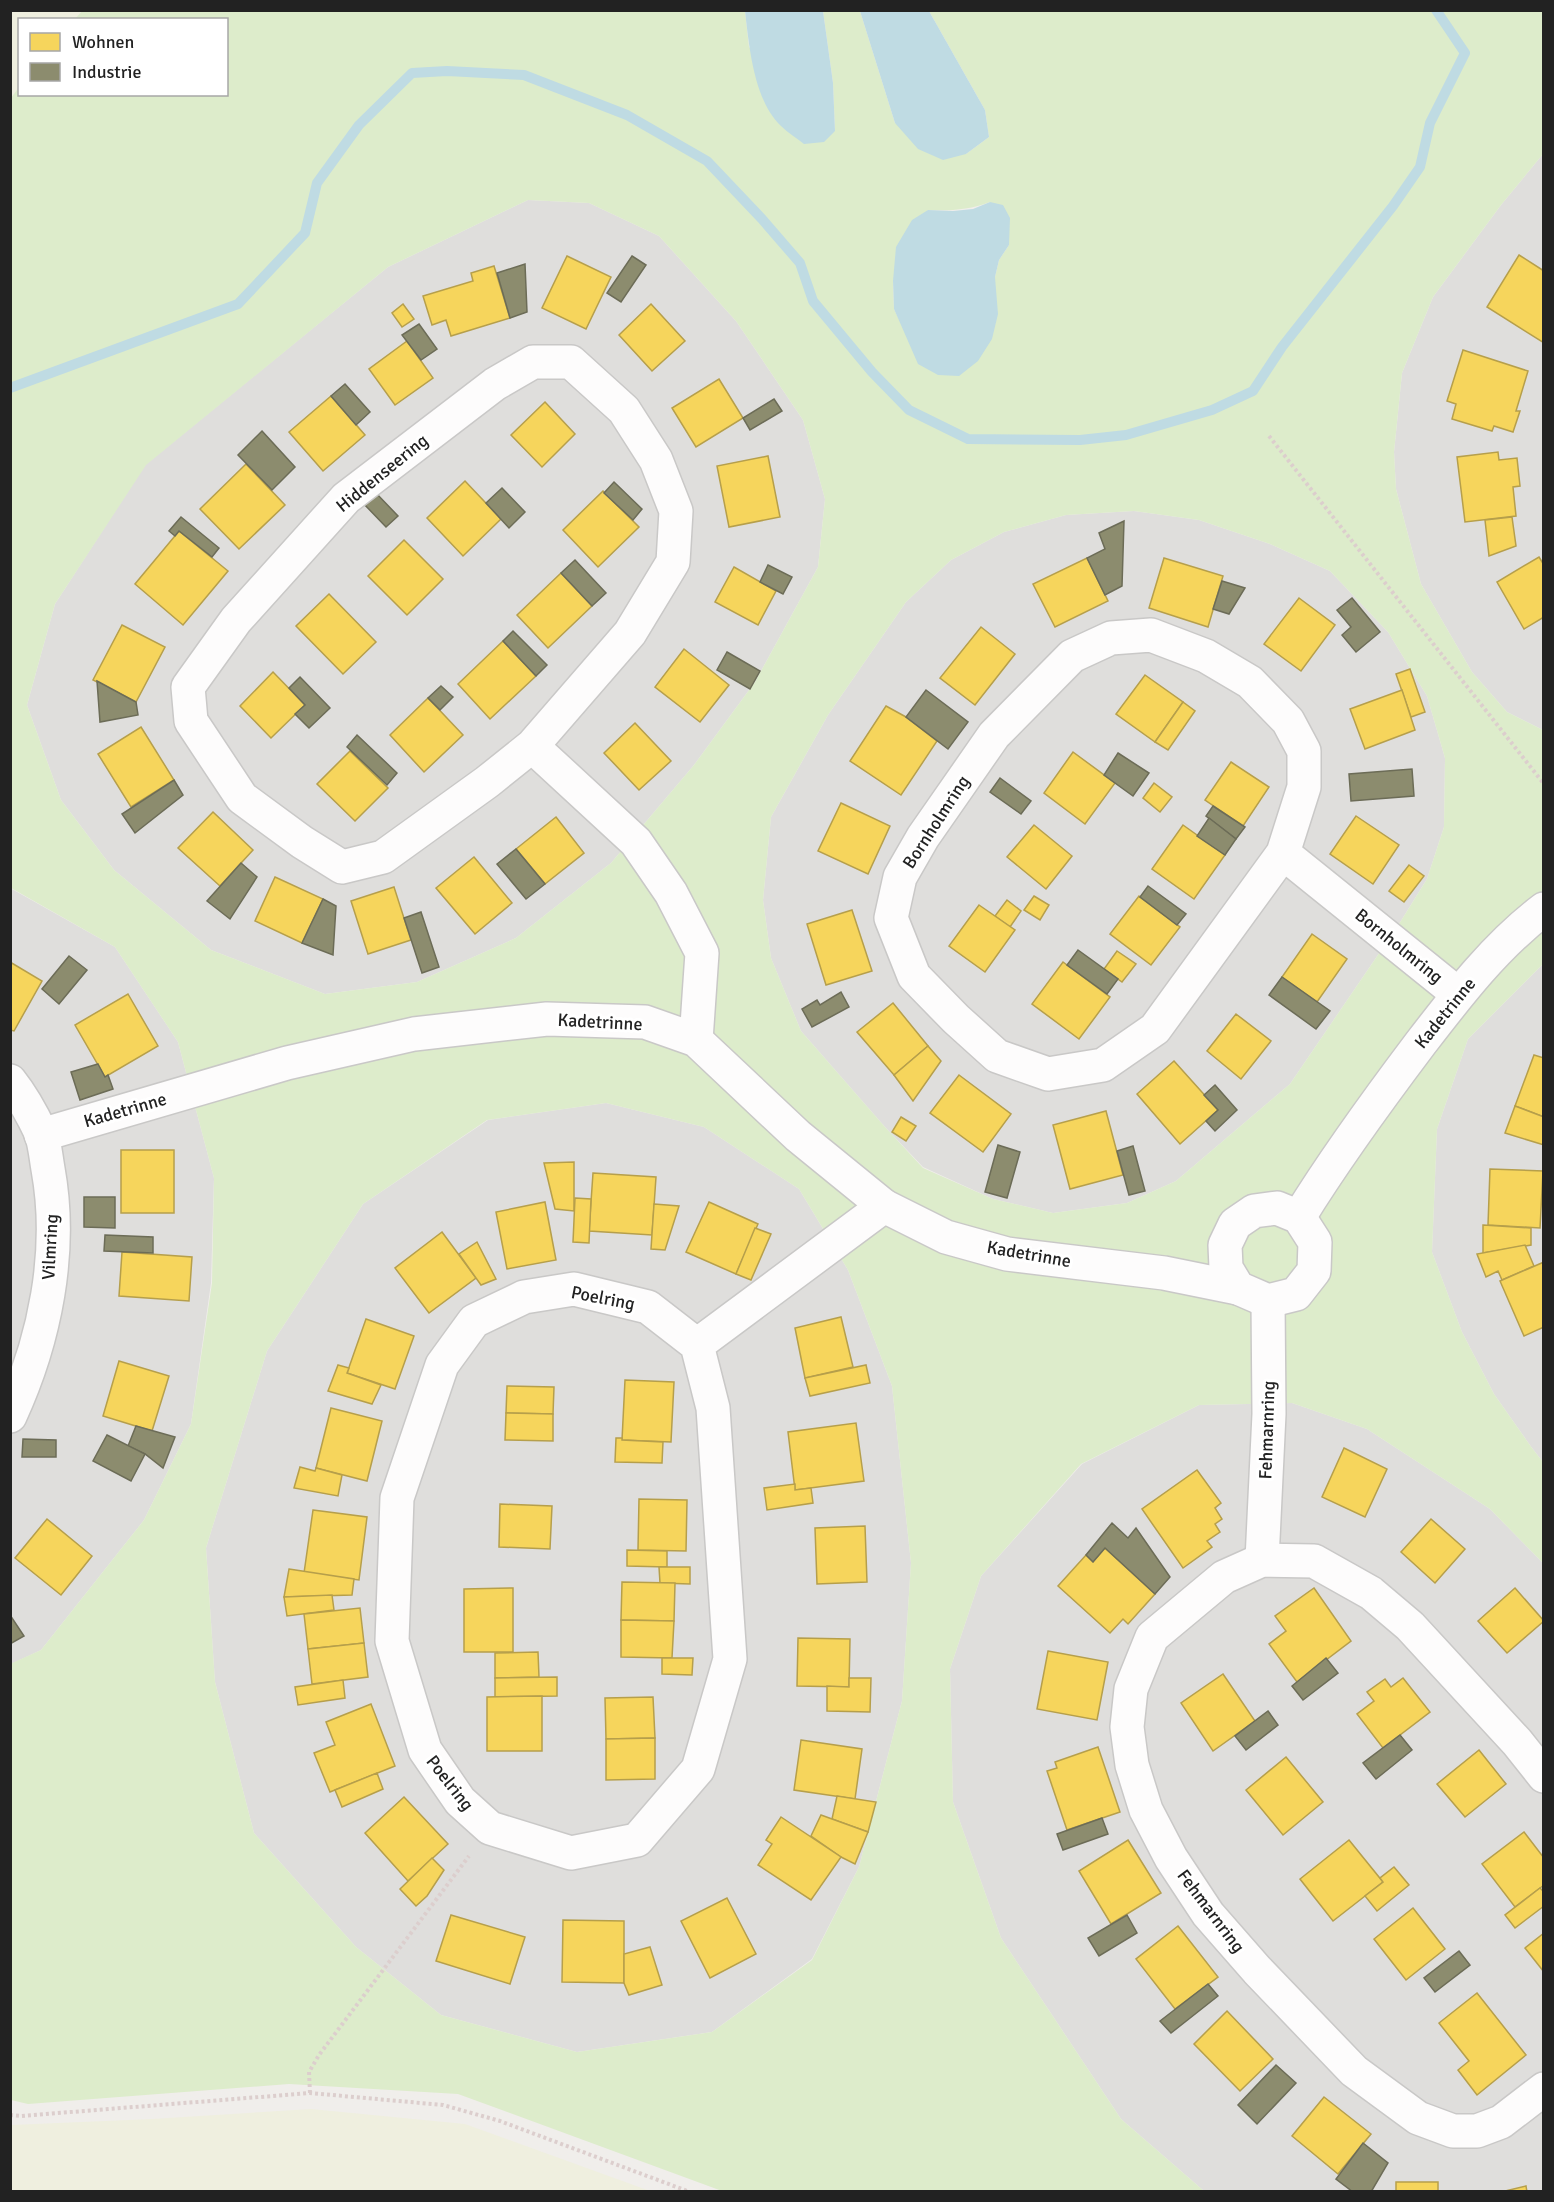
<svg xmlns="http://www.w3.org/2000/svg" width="1554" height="2202" font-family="Signika,sans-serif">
<rect width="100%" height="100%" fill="#f0eeeb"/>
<g fill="#dfdedc">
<path d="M1543,154V730L1507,712L1472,672L1421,584L1396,489L1394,452L1402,373L1433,297L1501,205Z"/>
<path d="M528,200L589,203L659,236L736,321L803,420L825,499L818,567L755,682L694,765L611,863L516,938L417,982L325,994L211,950L114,870L61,800L27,705L55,604L145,465L388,267Z"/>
<path d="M1134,511L1199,520L1270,544L1330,571L1388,632L1427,696L1445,758L1444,827L1427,879L1399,924L1290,1084L1176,1181L1127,1203L1053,1213L993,1199L923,1167L885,1127L801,1031L771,958L763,900L771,817L828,715L906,602L951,560L1004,532L1066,515Z"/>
<path d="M10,888L115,947L178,1042L214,1178L211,1283L191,1424L144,1520L41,1650L11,1664Z"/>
<path d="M1543,964V1462L1532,1448L1494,1394L1462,1332L1432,1252L1437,1129L1468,1039Z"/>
<path d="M606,1103L704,1127L799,1189L848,1270L892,1386L911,1563L902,1701L859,1867L812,1959L712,2032L577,2052L441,2015L356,1947L254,1833L215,1682L206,1548L267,1351L363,1204L488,1120Z"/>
<path d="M1292,1403L1367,1429L1490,1509L1543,1563V2191H1204L1121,2119L1001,1938L953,1802L950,1669L981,1576L1082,1464L1199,1405Z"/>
</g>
<g fill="#efefdf">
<path d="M11,11H82L75,19L20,20L19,87L11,98Z"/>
<path d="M311,2109L465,2124L650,2191H11V2125L152,2119Z"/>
</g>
<path fill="#ddeccb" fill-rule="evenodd" d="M82,11H745L749,47L835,131L833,83L823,11H860L895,123L966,154L989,137L985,110L929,11H1543V154L1501,205L1433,297L1402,373L1394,452L1396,489L1421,584L1472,672L1507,712L1543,730V964L1468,1039L1437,1129L1432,1252L1462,1332L1494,1394L1532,1448L1543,1462V1563L1490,1509L1367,1429L1292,1403L1199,1405L1081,1464L981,1576L950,1669L953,1802L1001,1938L1121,2119L1204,2191H722L458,2094L289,2084L28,2104L11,2100L10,1664L41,1650L144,1520L191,1424L212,1283L214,1178L178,1042L115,947L11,888V98L19,87L20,94H226V20L75,19ZM528,200L589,203L659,236L736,321L803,420L825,499L818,567L755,682L694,765L611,863L516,938L417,982L325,994L211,950L114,870L61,800L27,705L55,604L146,465L388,267ZM990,202L1009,245L999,260L995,277L906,334L894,309L893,281L928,210C950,211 969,210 990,202ZM1134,511L1199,520L1270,544L1330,571L1388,632L1427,696L1445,758L1444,827L1427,879L1399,924L1290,1084L1176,1181L1127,1203L1053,1213L993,1199L923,1168L885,1127L801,1031L771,958L763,900L771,817L828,715L906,602L951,560L1004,532L1066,515ZM606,1103L704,1127L799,1189L848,1270L892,1386L911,1563L902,1701L859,1867L812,1960L712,2032L577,2052L441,2015L356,1947L254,1833L215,1682L206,1548L267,1351L363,1204L487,1120Z"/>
<g fill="#bfdbe3">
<path d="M745,11H823L833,83L835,131L824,142L804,144C797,138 788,133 781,126C754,101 749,46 745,11Z"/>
<path d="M860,11H929L985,110L989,137L966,154L943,160L918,149L895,123Z"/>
<path d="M990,202L1003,205L1010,218L1009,245L999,260L995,277L998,314L992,339L978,361L959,376L938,375L918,364L894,309L893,281L896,247L912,220L928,210L953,211L973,209Z"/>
</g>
<g fill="#f6d55c" stroke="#b69f4b" stroke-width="1.5">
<path d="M1519,255L1544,271V343L1487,307Z"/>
<path d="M567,256L611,277L586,329L542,308Z"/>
<path d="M494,266L510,318L451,336L446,320L432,325L423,296L473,281L471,273Z"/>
<path d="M403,304L414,319L402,327L392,313Z"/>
<path d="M651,304L685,341L652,371L619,335Z"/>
<path d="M407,341L433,378L395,405L369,369Z"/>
<path d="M1463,350L1528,371L1516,411H1520L1513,432L1494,426L1492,431L1452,419L1456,404L1447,401Z"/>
<path d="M719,379L743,418L696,447L672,408Z"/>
<path d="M331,396L365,435L323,471L289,432Z"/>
<path d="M545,402L575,434L542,467L511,435Z"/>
<path d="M1498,452L1499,460L1517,458L1520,486L1513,487L1516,516L1465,522L1457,457Z"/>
<path d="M768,456L780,517L729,527L717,466Z"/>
<path d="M246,464L285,505L239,549L200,509Z"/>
<path d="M465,481L501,519L463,556L427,518Z"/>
<path d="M603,491L639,527L598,567L563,530Z"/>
<path d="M1512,517L1516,546L1489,556L1485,520Z"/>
<path d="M179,531L228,571L183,625L135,584Z"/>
<path d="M404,540L443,579L407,615L368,576Z"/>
<path d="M1539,557L1544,565V617L1524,629L1497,582Z"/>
<path d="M1087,558L1108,601L1055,627L1033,584Z"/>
<path d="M1164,558L1223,576L1208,627L1149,608Z"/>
<path d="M734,567L776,591L758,625L715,602Z"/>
<path d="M561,573L592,606L548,648L517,615Z"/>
<path d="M329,594L376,642L343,674L296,626Z"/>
<path d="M1299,598L1335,625L1301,671L1264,644Z"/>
<path d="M122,625L165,647L136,702L93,680Z"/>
<path d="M981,627L1015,654L975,705L940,678Z"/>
<path d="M503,641L536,676L490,719L458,684Z"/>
<path d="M684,649L729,685L700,722L655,687Z"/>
<path d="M1410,669L1425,712L1411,717L1396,674Z"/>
<path d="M273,672L305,705L271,738L240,706Z"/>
<path d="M1145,675L1183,702L1155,742L1116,714Z"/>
<path d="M1402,690L1415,730L1365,749L1350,709Z"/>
<path d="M428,698L463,735L424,772L390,735Z"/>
<path d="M1183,702L1195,711L1168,750L1155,742Z"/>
<path d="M886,706L906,717L937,741L901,795L850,761Z"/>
<path d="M635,723L671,761L639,790L604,753Z"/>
<path d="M141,727L174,780L131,807L98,754Z"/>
<path d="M350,751L388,788L355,821L317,784Z"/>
<path d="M1073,752L1115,783L1085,824L1044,793Z"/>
<path d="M1231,762L1269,787L1243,826L1205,800Z"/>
<path d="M1154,783L1172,797L1160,812L1143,798Z"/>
<path d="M841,803L890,826L868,874L818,851Z"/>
<path d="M213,812L253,850L220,886L178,848Z"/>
<path d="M1356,816L1399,845L1373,884L1330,854Z"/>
<path d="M556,817L584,853L545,884L516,849Z"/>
<path d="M1034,825L1072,856L1046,889L1007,857Z"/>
<path d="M1183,825L1225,855L1194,899L1152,869Z"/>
<path d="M474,857L512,903L475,934L436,888Z"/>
<path d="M1409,865L1424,876L1404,902L1389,891Z"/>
<path d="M275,877L323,899L302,943L255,921Z"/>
<path d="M394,887L411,940L368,954L351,901Z"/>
<path d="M1034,896L1049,905L1040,920L1024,910Z"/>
<path d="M1139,896L1180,927L1151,965L1110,934Z"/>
<path d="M1007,900L1021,911L1010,927L995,916Z"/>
<path d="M979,905L1015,930L985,972L949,946Z"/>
<path d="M852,910L872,971L826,985L807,924Z"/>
<path d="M1312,934L1347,959L1317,1002L1282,977Z"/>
<path d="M1117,951L1136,964L1122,982L1104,969Z"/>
<path d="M10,962L42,981L14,1031L10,1030Z"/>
<path d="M1063,962L1110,997L1079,1039L1032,1004Z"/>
<path d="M128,994L158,1046L105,1077L75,1025Z"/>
<path d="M893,1003L928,1046L894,1075L857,1032Z"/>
<path d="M1236,1014L1271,1041L1241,1079L1207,1051Z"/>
<path d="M928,1046L941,1061L913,1101L894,1075Z"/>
<path d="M1534,1055L1544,1058V1117L1515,1106Z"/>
<path d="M1174,1061L1218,1110L1180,1144L1137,1094Z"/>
<path d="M959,1075L1011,1114L983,1152L930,1113Z"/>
<path d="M1515,1106L1544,1117V1145L1505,1133Z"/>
<path d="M1106,1111L1123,1175L1070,1189L1053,1125Z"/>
<path d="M901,1117L916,1126L906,1141L892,1132Z"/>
<rect x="121" y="1150" width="53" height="63"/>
<path d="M574,1162V1211L555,1209L544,1163Z"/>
<path d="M1490,1169L1543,1171L1540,1228L1488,1225Z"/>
<path d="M593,1173L656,1177L652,1235L589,1231Z"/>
<path d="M575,1198L591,1199L589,1243L573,1242Z"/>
<path d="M545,1202L556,1260L507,1269L496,1212Z"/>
<path d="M709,1202L758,1224L736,1274L686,1252Z"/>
<path d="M654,1204L679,1206L665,1250L651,1249Z"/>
<path d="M1483,1225L1531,1228V1245L1483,1253Z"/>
<path d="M755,1228L771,1234L751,1280L736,1274Z"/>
<path d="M442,1232L476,1278L429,1313L395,1268Z"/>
<path d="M477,1242L496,1279L481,1285L459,1254Z"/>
<path d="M1525,1245L1534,1266L1502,1280L1498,1271L1486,1277L1477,1254Z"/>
<path d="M122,1252L192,1257L189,1301L119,1296Z"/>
<path d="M1544,1262V1327L1524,1336L1500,1281Z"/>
<path d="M841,1317L853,1367L805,1378L795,1328Z"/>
<path d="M366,1319L414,1336L395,1389L347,1373Z"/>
<path d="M119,1361L169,1376L152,1431L103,1416Z"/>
<path d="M338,1365L349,1368L347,1373L381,1385L372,1404L328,1391Z"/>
<path d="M866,1365L870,1383L810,1396L805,1378Z"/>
<path d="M625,1380L674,1382L671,1442L622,1440Z"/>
<path d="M507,1386L554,1387L553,1414L506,1413Z"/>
<path d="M331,1408L382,1421L367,1481L316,1468Z"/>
<path d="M506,1413L553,1414V1441L505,1440Z"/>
<path d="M856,1423L864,1481L795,1490L788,1432Z"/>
<path d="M616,1438H622V1440L663,1442L662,1463L615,1462Z"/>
<path d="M1344,1448L1387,1469L1365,1517L1322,1497Z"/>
<path d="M300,1467L315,1471L316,1468L342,1475L338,1496L294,1488Z"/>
<path d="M1197,1470L1221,1503L1215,1508L1222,1519L1215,1524L1220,1532L1207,1541L1212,1547L1183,1568L1142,1509Z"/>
<path d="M795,1484V1490L811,1488L813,1503L767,1510L764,1488Z"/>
<path d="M639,1499L687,1500L686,1551L638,1550Z"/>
<path d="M500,1504L552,1506L550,1549L499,1547Z"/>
<path d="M313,1510L367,1517L359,1580L304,1573Z"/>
<path d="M47,1519L92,1556L61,1595L15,1558Z"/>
<path d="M1431,1519L1465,1549L1435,1583L1401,1552Z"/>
<path d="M865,1526L867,1582L817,1584L815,1528Z"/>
<path d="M1105,1548L1155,1594L1128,1624L1123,1619L1110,1633L1058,1586L1086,1555L1093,1562Z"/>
<path d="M627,1550L667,1551V1567L627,1566Z"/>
<path d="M659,1567H690V1584L660,1583Z"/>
<path d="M289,1569L354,1579L352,1595L284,1597Z"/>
<path d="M622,1582L675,1583L674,1621L621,1620Z"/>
<path d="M513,1588V1652H464V1589Z"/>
<path d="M1314,1588L1351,1641L1297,1682L1269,1644L1286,1631L1275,1616Z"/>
<path d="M1515,1588L1544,1621L1507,1653L1478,1621Z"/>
<path d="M332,1595L334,1610L287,1616L284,1597Z"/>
<path d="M360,1608L364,1643L308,1649L304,1614Z"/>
<path d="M621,1620L674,1621L672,1658L621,1657Z"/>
<path d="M798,1638L850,1639L849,1687L797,1686Z"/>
<path d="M364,1643L368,1677L312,1684L308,1649Z"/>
<path d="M1048,1651L1108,1662L1097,1720L1037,1709Z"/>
<path d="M538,1652L539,1677L495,1678V1653Z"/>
<path d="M662,1658H693L692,1675L662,1674Z"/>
<path d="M1223,1674L1255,1721L1213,1751L1181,1703Z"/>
<path d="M557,1677V1696L495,1697V1678Z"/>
<path d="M849,1678H871L870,1712L827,1711V1686L849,1687Z"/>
<path d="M1403,1678L1430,1712L1383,1748L1357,1714L1374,1701L1367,1692L1385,1679L1391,1687Z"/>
<path d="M343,1680L345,1698L298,1705L295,1687Z"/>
<path d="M542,1696V1751H487V1697Z"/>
<path d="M653,1697L655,1738L606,1739L605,1698Z"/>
<path d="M371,1704L395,1766L330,1792L314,1753L335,1745L326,1722Z"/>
<path d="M655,1738V1779L606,1780V1739Z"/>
<path d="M801,1740L862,1749L855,1799L794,1790Z"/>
<path d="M1098,1747L1120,1812L1067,1830L1047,1771L1057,1768L1055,1762Z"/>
<path d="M1479,1750L1506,1784L1465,1817L1437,1784Z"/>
<path d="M1286,1757L1323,1802L1283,1835L1246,1790Z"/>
<path d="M377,1773L383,1789L342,1807L335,1790Z"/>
<path d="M837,1796L876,1802L868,1832L832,1819Z"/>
<path d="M404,1797L448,1844L408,1881L365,1833Z"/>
<path d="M821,1815L868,1832L855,1864L841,1857L811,1836Z"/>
<path d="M781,1817L841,1857L811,1900L758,1865L772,1844L766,1840Z"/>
<path d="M1524,1832L1544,1858V1885L1515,1907L1482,1864Z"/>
<path d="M1128,1840L1161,1893L1111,1924L1079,1871Z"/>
<path d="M1349,1840L1383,1882L1333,1921L1300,1879Z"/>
<path d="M432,1858L444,1870L427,1896L416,1906L400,1889Z"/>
<path d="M1394,1867L1409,1885L1377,1911L1365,1896L1383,1882L1380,1878Z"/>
<path d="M1540,1888L1544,1892V1906L1515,1928L1505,1915Z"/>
<path d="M727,1898L756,1954L710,1978L681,1921Z"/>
<path d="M1413,1908L1445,1949L1406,1980L1374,1939Z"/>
<path d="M451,1915L525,1937L510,1984L436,1961Z"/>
<path d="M563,1920L624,1921V1983L562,1982Z"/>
<path d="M1178,1926L1218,1977L1175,2009L1136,1959Z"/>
<path d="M1544,1933V1972L1525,1948Z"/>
<path d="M650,1947L662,1985L629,1995L624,1983V1954Z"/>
<path d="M1477,1993L1526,2055L1477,2095L1458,2070L1469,2061L1439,2023Z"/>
<path d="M1227,2011L1273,2059L1240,2091L1194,2044Z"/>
<path d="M1324,2097L1371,2134L1338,2174L1292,2136Z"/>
<rect x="1396" y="2182" width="42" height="10"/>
<path d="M1526,2186L1527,2192H1501Z"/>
</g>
<g fill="#8c8c6e" stroke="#6c6c57" stroke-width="1.5">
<path d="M632,256L646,265L621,302L607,293Z"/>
<path d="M525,264L527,312L510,318L497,273Z"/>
<path d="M419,324L437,349L421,360L402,335Z"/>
<path d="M345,384L370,412L356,425L331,396Z"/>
<path d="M774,399L782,411L750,430L743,418Z"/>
<path d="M262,431L295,467L272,490L238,455Z"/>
<path d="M614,482L642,509L633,520L604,493Z"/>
<path d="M502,488L525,512L509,528L486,503Z"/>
<path d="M375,492L398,516L386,527L363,503Z"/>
<path d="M181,517L219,548L212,557L179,531L175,536L169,531Z"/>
<path d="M1124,521L1122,586L1105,595L1087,558L1105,549L1099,533Z"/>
<path d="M575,560L606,593L592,606L561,573Z"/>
<path d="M768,565L792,577L783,594L760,582Z"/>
<path d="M1222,581L1245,588L1229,614L1213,609Z"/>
<path d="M1352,598L1380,632L1356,652L1342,635L1351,627L1337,610Z"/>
<path d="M513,631L547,665L536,676L503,641Z"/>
<path d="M727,652L760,671L750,689L717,670Z"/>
<path d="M300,677L330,708L309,728L295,714L305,705L289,688Z"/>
<path d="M97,681L136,702L138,715L100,722Z"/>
<path d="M441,686L453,697L440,710L428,698Z"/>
<path d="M926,690L968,722L948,749L906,717Z"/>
<path d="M357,735L397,773L387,785L347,747Z"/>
<path d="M1118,753L1149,773L1133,796L1104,775Z"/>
<path d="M1412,769L1414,796L1351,801L1349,774Z"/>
<path d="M1000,778L1031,801L1021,814L990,792Z"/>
<path d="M174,780L183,795L135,833L122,814Z"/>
<path d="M1213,806L1245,827L1236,839L1206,816Z"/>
<path d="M1209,818L1236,839L1225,855L1197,836Z"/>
<path d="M516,849L545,884L526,899L497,864Z"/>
<path d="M241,863L257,877L230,919L207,901Z"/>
<path d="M1148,886L1186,914L1177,925L1140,897Z"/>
<path d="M323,899L336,906L333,955L302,943Z"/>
<path d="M421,912L439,967L422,973L404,918Z"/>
<path d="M1078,950L1118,979L1107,994L1067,965Z"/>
<path d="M69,956L87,970L59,1004L42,989Z"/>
<path d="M1282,977L1330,1011L1316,1029L1269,995Z"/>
<path d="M841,992L849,1007L812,1027L802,1009L817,1000L820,1005Z"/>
<path d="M98,1064L105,1077L108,1075L113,1089L80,1100L71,1072Z"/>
<path d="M1215,1085L1237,1110L1215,1131L1206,1121L1218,1110L1204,1095Z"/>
<path d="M998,1145L1020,1152L1007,1198L985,1192Z"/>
<path d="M1133,1146L1145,1191L1129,1195L1117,1151Z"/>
<path d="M84,1197H115V1228L84,1227Z"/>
<path d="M105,1235L153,1237V1253L104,1251Z"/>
<path d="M136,1426L175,1437L163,1468L145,1454L128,1446Z"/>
<path d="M107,1435L145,1454L131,1481L93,1461Z"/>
<path d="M23,1439L56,1440V1457H22Z"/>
<path d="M1112,1523L1128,1538L1136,1528L1170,1577L1155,1594L1105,1548L1093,1562L1086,1555Z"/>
<path d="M10,1615L24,1636L10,1644Z"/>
<path d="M1326,1658L1338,1673L1303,1700L1292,1686Z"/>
<path d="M1268,1711L1278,1725L1246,1750L1235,1736Z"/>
<path d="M1400,1735L1412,1750L1376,1779L1363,1763Z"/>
<path d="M1102,1818L1108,1834L1063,1850L1057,1834Z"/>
<path d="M1127,1915L1137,1933L1099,1956L1088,1938Z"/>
<path d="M1459,1951L1470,1965L1435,1992L1424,1978Z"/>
<path d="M1208,1984L1218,1996L1171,2033L1160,2021Z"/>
<path d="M1276,2065L1296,2083L1257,2124L1238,2105Z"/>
<path d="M1363,2143L1388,2163L1371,2192H1353L1336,2179Z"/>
</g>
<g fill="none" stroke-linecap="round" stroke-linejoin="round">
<path stroke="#bfdbe3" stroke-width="10" d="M10,388L238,304L305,233L317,183L359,125L412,73L447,71L524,75L627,115L707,161L762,219L800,263L813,301L872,372L909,410L968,439L1080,440L1126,435L1212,410L1253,391L1282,347L1393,206L1420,167L1430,123L1465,53L1436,10"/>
<defs>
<g id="street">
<path d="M532,746L487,782L383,857L342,867L302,842L242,798L191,721L188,687L236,620L346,498L495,384L533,362H571L624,410L656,460L676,511L673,562L630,633L532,746L636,842L671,893L702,953L696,1040"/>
<path d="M1283,853L1155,1029L1103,1065L1048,1074L997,1056L956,1019L914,976L891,918L900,877L923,837L994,735L1072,656L1111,638L1151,635L1206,656L1250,682L1288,721L1304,751V787L1283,853L1458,994"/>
<path d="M10,1081C22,1096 33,1116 41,1133C45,1144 46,1158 48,1169C63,1251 45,1340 10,1416"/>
<path d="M41,1135L287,1063L414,1034L547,1019L645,1022L696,1040L798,1136L884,1206L946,1237L1007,1254L1164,1273L1238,1288"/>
<path d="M1277,1208L1299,1217L1315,1242L1314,1271L1296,1294L1268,1301L1238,1288L1226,1268L1225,1245L1235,1224L1254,1211Z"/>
<path d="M1299,1217C1336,1157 1377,1101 1420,1044C1457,996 1495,946 1544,909"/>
<path d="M697,1345L713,1408L730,1659L698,1769L637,1840L571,1853L490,1828L460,1801L425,1750L392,1641L397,1498L442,1365L474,1321L524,1297L574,1289L648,1307L697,1345L884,1206"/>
<path d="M1262,1560L1269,1414L1268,1301"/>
<path d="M1544,1776L1517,1742L1410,1626L1371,1593L1314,1561L1262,1560L1224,1577L1152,1637L1131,1689L1127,1727L1132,1765L1146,1810L1171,1858L1208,1914L1257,1970L1354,2071L1418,2118L1453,2131H1477L1501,2122L1544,2089"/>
</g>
</defs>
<use href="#street" stroke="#c9c8c7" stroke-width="36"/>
<g stroke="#dccecd" stroke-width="4" stroke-dasharray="3 3" stroke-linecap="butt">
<path d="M1269,436L1544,784"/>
<path d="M310,2093L309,2072L319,2055L469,1856"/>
<path d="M10,2115L21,2116L310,2093L443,2105L500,2121L690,2192"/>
</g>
<use href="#street" stroke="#fdfcfc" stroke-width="33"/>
</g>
<g text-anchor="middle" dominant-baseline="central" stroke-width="6" stroke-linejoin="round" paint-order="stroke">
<g font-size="18" fill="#222" stroke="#fff">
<text transform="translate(382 473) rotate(-39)">Hiddenseering</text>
<text transform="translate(936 822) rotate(-57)">Bornholmring</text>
<text transform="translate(1399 946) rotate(39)">Bornholmring</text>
<text transform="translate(1445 1013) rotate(-51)">Kadetrinne</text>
<text transform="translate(600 1022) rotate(3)">Kadetrinne</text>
<text transform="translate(125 1110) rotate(-16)">Kadetrinne</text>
<text transform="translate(50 1247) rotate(-87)">Vilmring</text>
<text transform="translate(1029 1254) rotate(10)">Kadetrinne</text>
<text transform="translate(603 1298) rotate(11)">Poelring</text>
<text transform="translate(1267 1430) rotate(-88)">Fehmarnring</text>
<text transform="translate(450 1783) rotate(52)">Poelring</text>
<text transform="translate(1211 1911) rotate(53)">Fehmarnring</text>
</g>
</g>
<rect width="1554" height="2202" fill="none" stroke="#222222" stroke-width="24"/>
<rect x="18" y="18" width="210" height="78" fill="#ffffff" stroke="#a7a7a7" stroke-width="1.5"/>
<rect x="30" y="33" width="30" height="18" fill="#f6d55c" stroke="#a7a7a7" stroke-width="1.5"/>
<text x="72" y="48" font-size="18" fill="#222222">Wohnen</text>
<rect x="30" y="63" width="30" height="18" fill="#8c8c6e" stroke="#a7a7a7" stroke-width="1.5"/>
<text x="72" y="78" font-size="18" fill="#222222">Industrie</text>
</svg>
